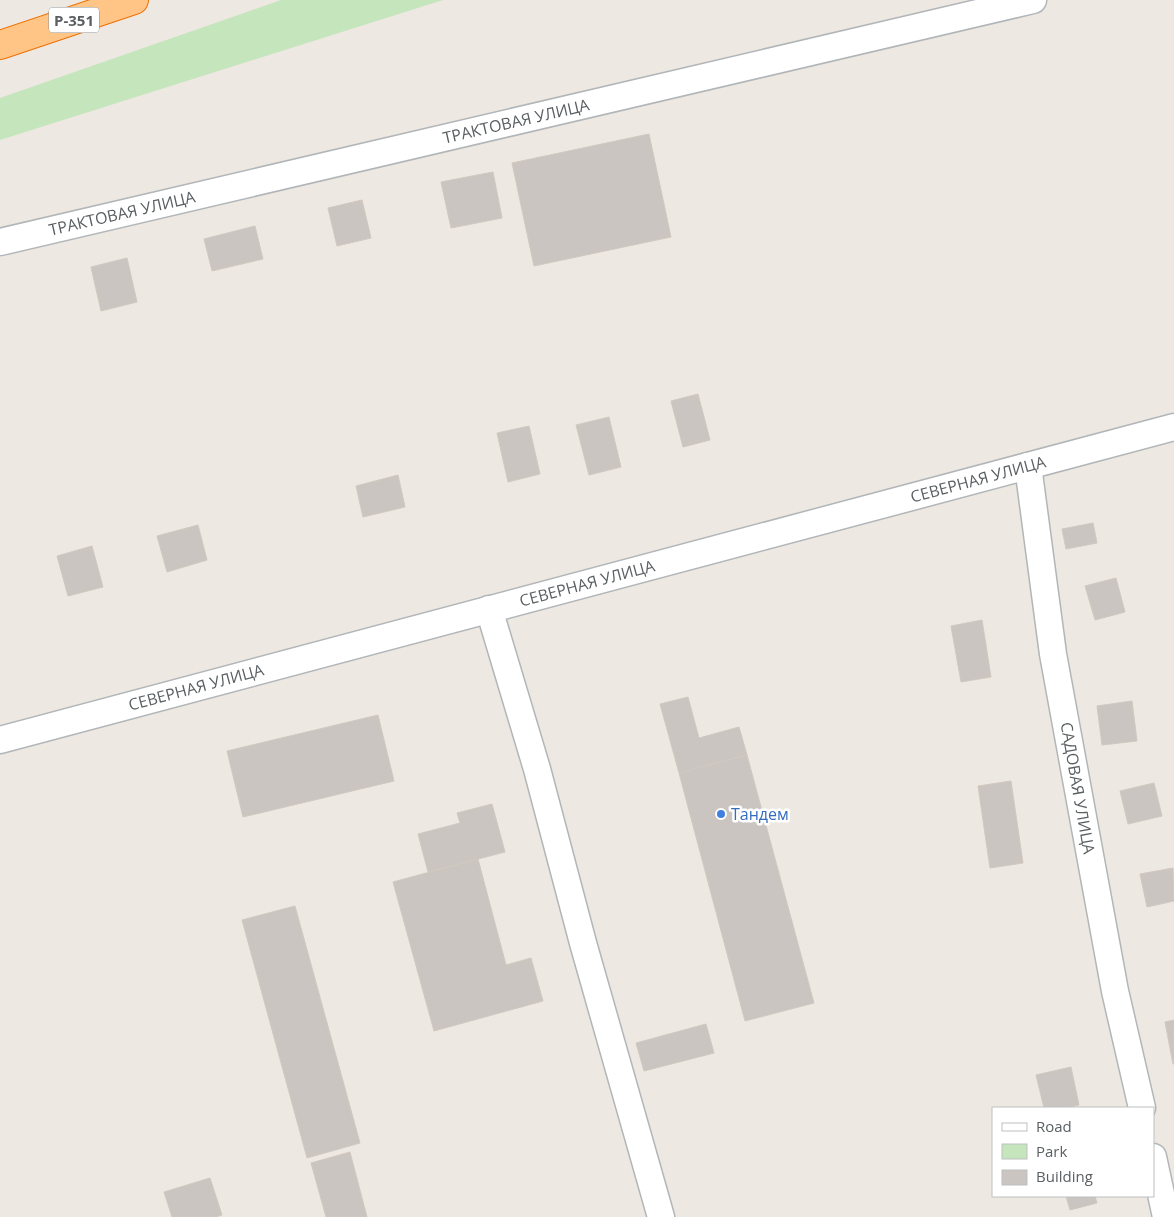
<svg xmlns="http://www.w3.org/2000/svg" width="1174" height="1217" font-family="'Open Sans',sans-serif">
<rect width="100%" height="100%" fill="#ede8e1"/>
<path fill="#c5e5bc" d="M281,0H443L0,140V98Z"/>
<g fill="#cac5c0" stroke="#d2c8bf">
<path d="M649,134L671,237L534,266L512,163Z"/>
<path d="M493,172L502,218L451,228L441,182Z"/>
<path d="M362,200L371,238L337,246L328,208Z"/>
<path d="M255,226L263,259L212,271L204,239Z"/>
<path d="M127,258L137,302L101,311L91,267Z"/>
<path d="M698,394L710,440L683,447L671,401Z"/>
<path d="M609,417L621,467L589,475L576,425Z"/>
<path d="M529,426L540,474L508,482L497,433Z"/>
<path d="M398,475L405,507L363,517L356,486Z"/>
<path d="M1093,523L1097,543L1066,549L1062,529Z"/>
<path d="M198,525L207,560L167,572L157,536Z"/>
<path d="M92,546L103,587L68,596L57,556Z"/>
<path d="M1116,578L1125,612L1095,620L1085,586Z"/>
<path d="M982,620L991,677L961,682L951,626Z"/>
<path d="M688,697L699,738L739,727L747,755L679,773L660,704Z"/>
<path d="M1132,701L1137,741L1102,745L1097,706Z"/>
<path d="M378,715L394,781L243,817L227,751Z"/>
<path d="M747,755L814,1003L745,1021L679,773Z"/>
<path d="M1011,781L1023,863L990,868L978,786Z"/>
<path d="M1154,783L1162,816L1128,824L1120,791Z"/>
<path d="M492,804L505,852L428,872L418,834L460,823L457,813Z"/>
<path d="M478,859L506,965L531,958L543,1001L434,1031L393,882Z"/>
<path d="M1173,868L1174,901L1147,907L1140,874Z"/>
<path d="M295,906L360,1143L307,1158L242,920Z"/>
<path d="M1174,1020V1064H1173L1165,1022Z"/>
<path d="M706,1024L714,1053L644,1071L636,1043Z"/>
<path d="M1071,1067L1079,1105L1065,1108H1044L1036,1075Z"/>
<path d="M350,1152L367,1217H326L311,1163Z"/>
<path d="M210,1178L222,1215L216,1217H172L164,1192Z"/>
<path d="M1066,1196H1095L1097,1203L1070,1210Z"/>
</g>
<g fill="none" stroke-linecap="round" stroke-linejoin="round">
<defs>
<g id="minor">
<path d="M0,242L1033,0"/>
<path d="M1028,466L1053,654L1115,991L1142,1108"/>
<path d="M489,609L537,769L583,943L661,1217"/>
<path d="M0,740L1174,427"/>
<path d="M1153,1157L1166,1217"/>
</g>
<path id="highway" d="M0,45L134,0"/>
</defs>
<use href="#minor" stroke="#b2b6b9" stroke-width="29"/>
<use href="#highway" stroke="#ee6f00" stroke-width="30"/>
<use href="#minor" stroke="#fff" stroke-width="26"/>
<use href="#highway" stroke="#fec586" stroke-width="28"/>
</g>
<circle fill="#3f7fe0" stroke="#fff" stroke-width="2" cx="721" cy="814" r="5"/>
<g text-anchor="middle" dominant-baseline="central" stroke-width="5" stroke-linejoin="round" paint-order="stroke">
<rect fill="#fff" stroke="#8c8f91" stroke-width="1" x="49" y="7.5" width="50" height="25" rx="4"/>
<g font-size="15" font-weight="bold" fill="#5a5f62">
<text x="74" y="20">Р-351</text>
</g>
<g font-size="16" fill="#5a5f62" stroke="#fff">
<text transform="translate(516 121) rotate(-13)">ТРАКТОВАЯ УЛИЦА</text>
<text transform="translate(122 213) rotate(-13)">ТРАКТОВАЯ УЛИЦА</text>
<text transform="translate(978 479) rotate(-15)">СЕВЕРНАЯ УЛИЦА</text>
<text transform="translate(587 583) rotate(-15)">СЕВЕРНАЯ УЛИЦА</text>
<text transform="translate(196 687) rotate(-15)">СЕВЕРНАЯ УЛИЦА</text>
<text transform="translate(1078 788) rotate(80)">САДОВАЯ УЛИЦА</text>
</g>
<g font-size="16" fill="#366cbe" stroke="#fff" text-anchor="start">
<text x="731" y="814">Тандем</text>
</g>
</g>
<rect x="992" y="1107" width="162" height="90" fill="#ffffff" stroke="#bdbfc0"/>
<rect x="1002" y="1123" width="25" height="8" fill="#ffffff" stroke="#bdbfc0"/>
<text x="1036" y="1132" font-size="15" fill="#5a5f62">Road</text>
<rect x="1002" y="1144" width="25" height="15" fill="#c5e5bc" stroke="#bdbfc0"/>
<text x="1036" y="1157" font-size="15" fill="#5a5f62">Park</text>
<rect x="1002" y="1170" width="25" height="15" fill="#cac5c0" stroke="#bdbfc0"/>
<text x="1036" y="1182" font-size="15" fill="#5a5f62">Building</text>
</svg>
